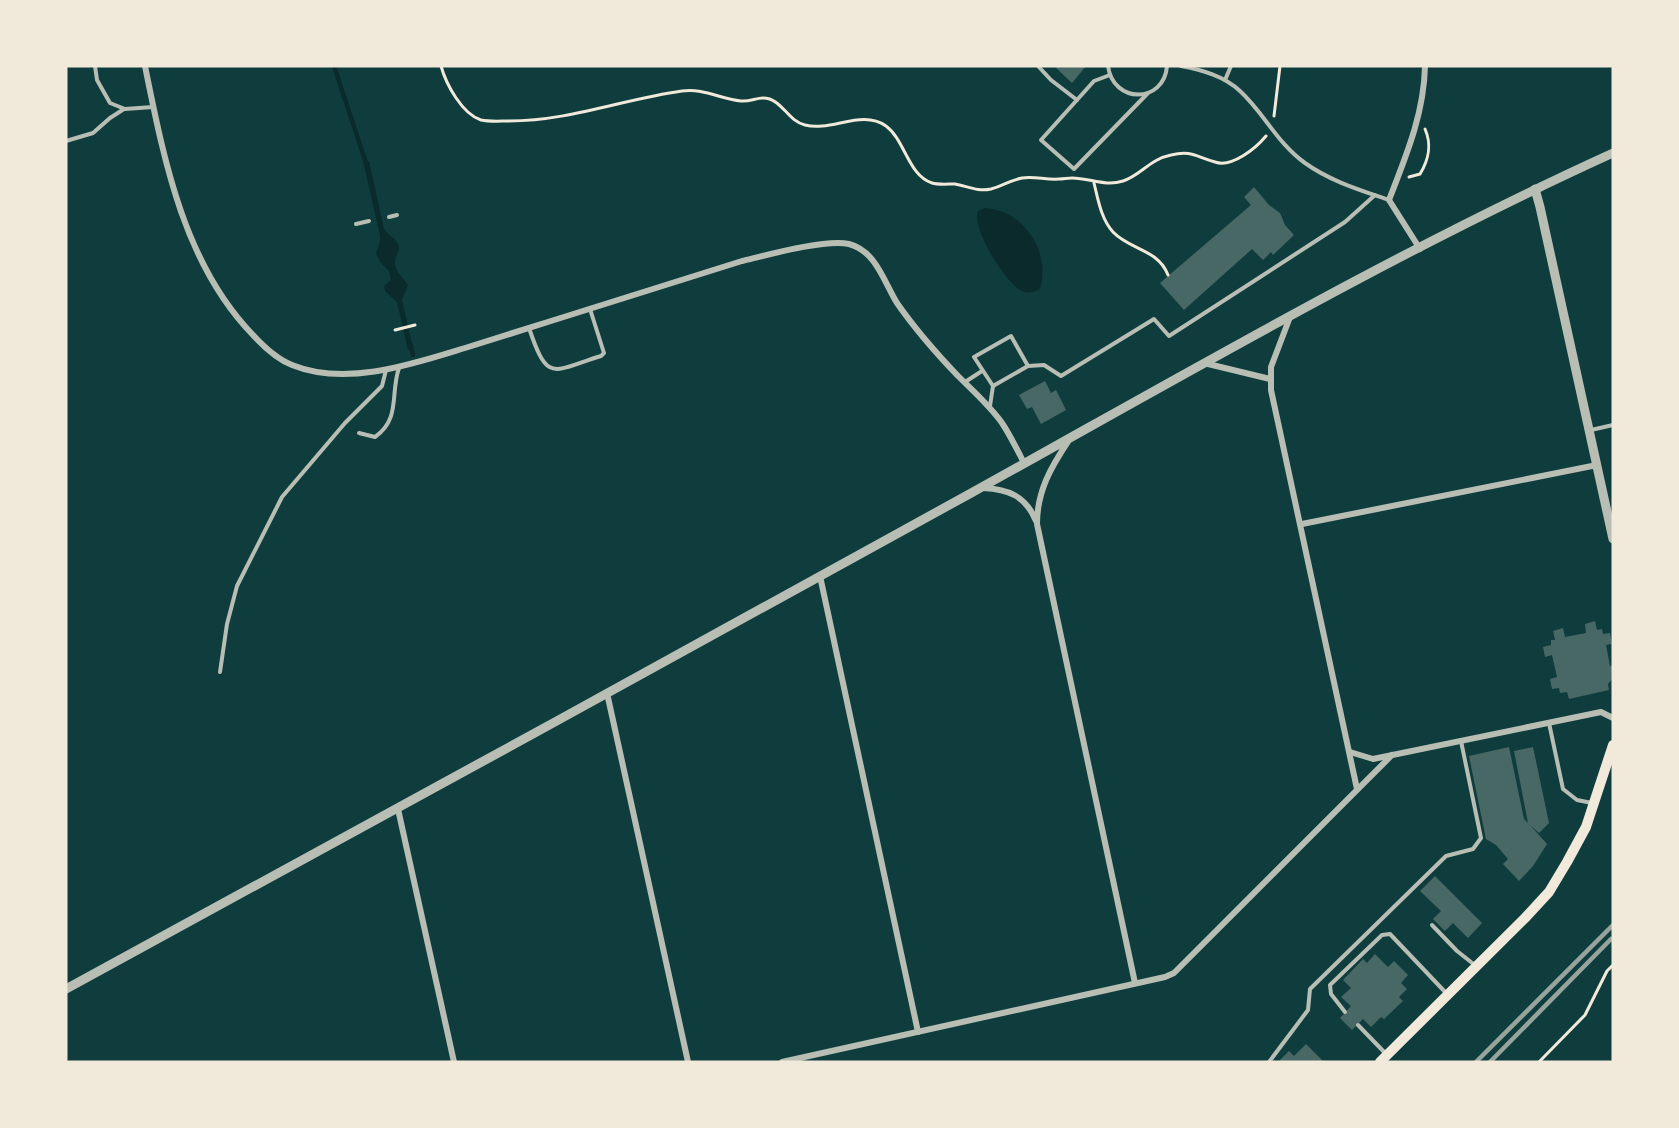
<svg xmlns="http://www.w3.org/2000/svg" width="1679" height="1128" font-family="'Source Sans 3',sans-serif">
<rect width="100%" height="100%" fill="#0f3d3e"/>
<g fill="#0a2a2b">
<path d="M369,161L384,229C388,236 395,237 398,244C401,252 395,256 395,263C395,272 404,278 408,285L402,300L413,348L408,350L397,302L385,291L384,286L391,280L389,271L380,262L376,253L380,241V236L364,165Z"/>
<path d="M985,208C1024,210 1051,252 1040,289C1035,292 1029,294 1022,291C1006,284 971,228 978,211Z"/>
</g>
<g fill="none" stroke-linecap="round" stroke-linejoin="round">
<g stroke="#0a2a2b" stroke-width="4.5">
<path d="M334,66L367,166"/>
<path d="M410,343L413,355"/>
</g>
</g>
<g fill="#486865">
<path d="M1054,66H1086L1072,83Z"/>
<path d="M1254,187L1269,205L1280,213L1285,225L1294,235L1273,255L1271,252L1263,260L1252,249L1184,310L1160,283L1251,205L1244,197Z"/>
<path d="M1045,381L1051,393L1056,390L1066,410L1041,424L1032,407L1027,409L1019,395Z"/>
<path d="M1595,621L1597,630L1602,629L1603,634L1610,633L1612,644L1606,645L1610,666L1613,665V678L1608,684L1609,690L1569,699L1567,692L1560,693L1559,688L1552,689L1550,679L1557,677L1552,655L1545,657L1543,647L1551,645V640H1555L1553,631L1563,628L1565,637L1586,633L1585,624Z"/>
<path d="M1509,747L1524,819L1528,823L1514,751L1533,747L1549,823L1539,833L1530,825L1547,844L1533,866L1519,881L1503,864L1508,859L1496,845L1486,839L1469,756Z"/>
<path d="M1435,876L1482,923L1468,938L1453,923L1445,931L1433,919L1441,911L1420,891Z"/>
<path d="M1375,954L1388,967L1394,961L1408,975L1401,983L1407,989L1399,997L1403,1001L1384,1019L1381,1017L1371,1027L1363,1019L1352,1030L1340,1018L1351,1006L1341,997L1351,988L1343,980L1363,959L1367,963Z"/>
<path d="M1306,1044L1324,1062H1278L1289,1051L1294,1056Z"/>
</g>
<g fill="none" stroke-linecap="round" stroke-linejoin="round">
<g stroke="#f1e9da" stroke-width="3">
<path d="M441,66C446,84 462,114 481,120C490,122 501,121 509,121C569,121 624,99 682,91C704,88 720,99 741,101C749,102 756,98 763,98C782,98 787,121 805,125C831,132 862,109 886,126C905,140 908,175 932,183C938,185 948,184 955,184C967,186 978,192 991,189C1002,186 1011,180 1022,178C1034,176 1046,180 1059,179C1063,179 1068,178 1072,178C1090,178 1105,187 1123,181C1140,176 1150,159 1171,155C1192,150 1196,157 1215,162C1232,168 1256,148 1266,136"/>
<path d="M1274,116L1280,66"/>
<path d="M1409,177L1420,174C1429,159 1432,145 1425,129"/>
<path d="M1094,183C1098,199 1101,219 1113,232C1130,250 1158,249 1168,275"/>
<path d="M395,330L415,325"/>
<path d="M1539,1062L1585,1015L1607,971L1613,965"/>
</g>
<g stroke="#b8beb3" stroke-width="4">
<path d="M95,66L97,80L110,103L125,109L153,107"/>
<path d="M1038,66L1051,80L1077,100"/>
<path d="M1108,66C1113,104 1164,104 1167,66"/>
<path d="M1181,66C1202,70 1224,76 1240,91C1264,113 1277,143 1305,163C1330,181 1360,190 1389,200"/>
<path d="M1110,75L1094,81L1041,140L1074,169L1148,93"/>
<path d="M1225,80L1231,66"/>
<path d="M66,141L93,133L110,118L124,109"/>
<path d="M389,217L397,215"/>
<path d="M356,224L369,221"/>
<path d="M529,328C548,384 552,371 601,356L604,353L590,309"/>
<path d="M1028,366L1011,336L974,357L993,386L1028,366L1044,365L1061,376L1154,319L1169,336L1345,222L1375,195"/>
<path d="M965,382L982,371"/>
<path d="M990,406L993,386"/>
<path d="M1591,430L1613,425"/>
<path d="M359,433L375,437C401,419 390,393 399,368"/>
<path d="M220,672L227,624L237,586L282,497L345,423L382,386L386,370"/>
<path d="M1549,723L1563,789L1577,800L1592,803"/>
<path d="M1432,925L1457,951L1476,966"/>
<path d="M1345,1012L1331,994L1330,985L1382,935L1390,934L1447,994"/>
<path d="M1358,1025L1387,1055"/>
<path d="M1269,1062L1308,1010L1310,989L1446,856L1473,849L1481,838L1461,741"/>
</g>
<g stroke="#b8beb3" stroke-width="6">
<path d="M145,66C164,160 184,264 253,335C264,347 277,359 292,365C346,387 413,364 465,348C494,339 523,330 551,321C615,301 678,281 742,261C767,255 825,239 849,244C876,251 884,282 897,303C915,329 936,353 958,376C973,391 990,406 1002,423C1010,435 1017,449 1024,463"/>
<path d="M1420,249L1389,200C1406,156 1424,114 1425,66"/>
<path d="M1290,317L1271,367V390L1357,789"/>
<path d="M1204,363L1270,379"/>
<path d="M1069,440C1051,467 1037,491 1037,524L1135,983"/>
<path d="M983,488C1008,489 1026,496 1036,521"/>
<path d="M1302,524L1597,465"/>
<path d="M820,576L918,1032"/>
<path d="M607,693L688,1062"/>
<path d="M1350,752L1373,759L1601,712L1613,718"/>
<path d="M398,809L454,1062"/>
<path d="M782,1062L1165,977L1174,973L1392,755"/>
</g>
<g stroke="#b8beb3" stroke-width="9">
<path d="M1535,189L1540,207L1613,539"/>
<path d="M66,989C369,825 671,658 973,492C1184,375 1393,253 1613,153"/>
</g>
<path stroke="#f1e9da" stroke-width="10" d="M1380,1062L1525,918L1549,892L1567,862L1586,827L1613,745"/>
<g stroke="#97a49c" stroke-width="4.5">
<path d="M1476,1062L1613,925"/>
<path d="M1490,1062L1611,939"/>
</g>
</g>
<rect width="1679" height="1128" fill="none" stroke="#f1e9da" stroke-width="135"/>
</svg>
